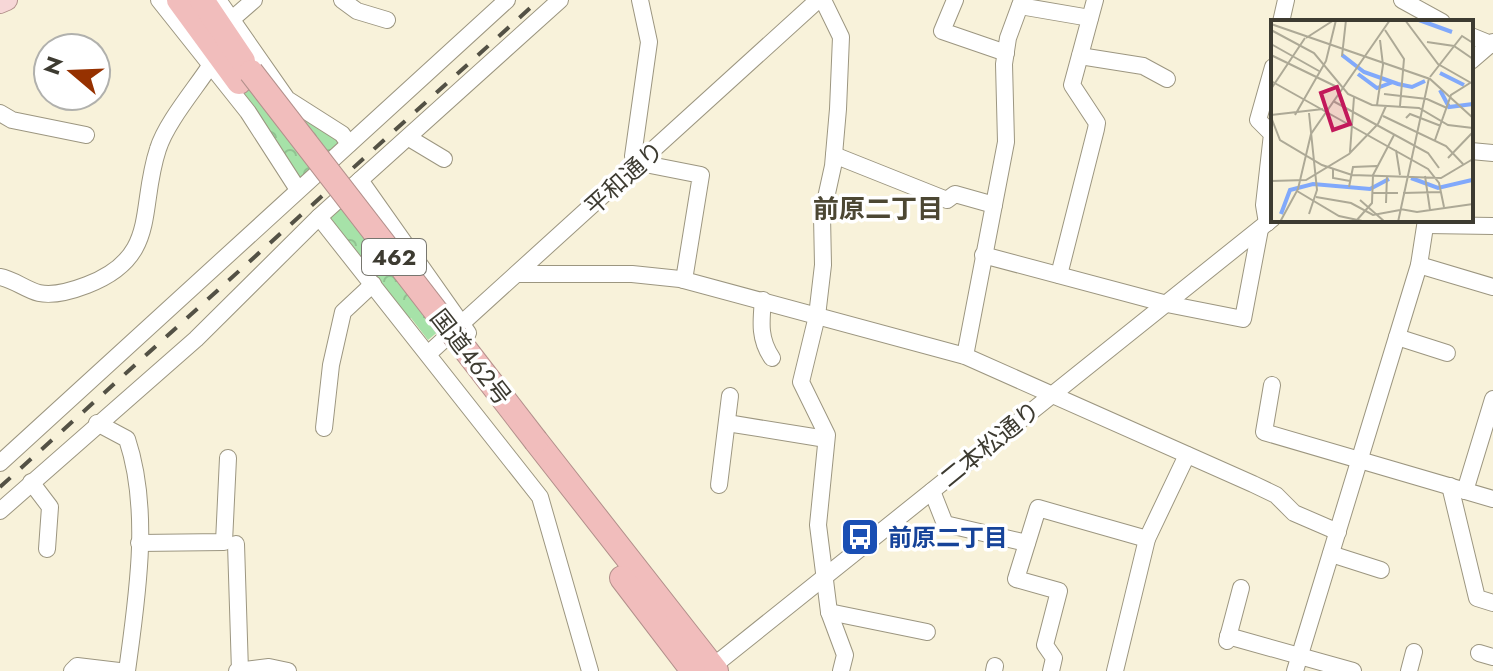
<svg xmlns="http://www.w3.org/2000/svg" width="1493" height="671" font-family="Jost,'Noto Sans JP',sans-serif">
<defs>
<pattern id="park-crowns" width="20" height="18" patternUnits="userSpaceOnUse" patternTransform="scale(2)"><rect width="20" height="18" fill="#a6e2a8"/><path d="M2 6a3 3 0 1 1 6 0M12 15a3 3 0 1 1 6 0" fill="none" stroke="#90c391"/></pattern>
</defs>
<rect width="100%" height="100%" fill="#f8f2da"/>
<g fill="url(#park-crowns)">
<path d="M265,76L337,134L340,143L299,181L240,97Z"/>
<path d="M361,187L453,319L428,340L411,318L407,319L327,217Z"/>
</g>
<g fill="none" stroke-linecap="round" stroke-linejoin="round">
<defs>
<g id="minor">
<path d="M159,0L248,112L297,188"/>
<path d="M218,0L287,99L342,134L349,144"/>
<path d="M342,0L357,11L387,20"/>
<path d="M640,0L649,42L633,156L640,163L701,175L684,280"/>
<path d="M823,0L841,37L838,109L833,166L822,216L823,265L817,316L801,382L827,435L818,525L829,612L845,655L841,671"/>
<path d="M955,0L942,31L1006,53"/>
<path d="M1402,0L1442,22"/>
<path d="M1020,6L1090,18"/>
<path d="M231,20L254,0"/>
<path d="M1281,22L1286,0"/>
<path d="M1471,36L1493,45"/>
<path d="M1080,56L1143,66L1167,79"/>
<path d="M1471,61L1493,42"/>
<path d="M0,113L12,120L86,135"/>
<path d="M409,138L444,159"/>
<path d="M1471,151L1493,153"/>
<path d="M834,155L947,200L955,194L994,205"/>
<path d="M360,180L468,333"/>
<path d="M319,217L540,497L590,671"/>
<path d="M1267,223L1264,205L1272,134L1258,120L1273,67"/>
<path d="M1426,225L1493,226"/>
<path d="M983,255L1167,304L1243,319L1260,229"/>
<path d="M1419,265L1493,287"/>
<path d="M517,274H632L680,279L965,356L1253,484L1276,495L1294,513L1338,532"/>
<path d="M1059,275L1096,129L1097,123L1072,85L1095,0"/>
<path d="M0,277C13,279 26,290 39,293C53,296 74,290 87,285C160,257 138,209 158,149C166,123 195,89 210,66"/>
<path d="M763,300C761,322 759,339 772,358"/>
<path d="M1397,337L1447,353"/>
<path d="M428,354L818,0"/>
<path d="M965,356L1006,142L1004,64L1008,38L1022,0"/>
<path d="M1272,385L1264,432L1493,499"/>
<path d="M97,423L127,439C151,511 137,597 127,671"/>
<path d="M727,423L826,439"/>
<path d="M324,428L331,365L343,312L373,284"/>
<path d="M0,463L507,0"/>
<path d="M31,482L50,507L47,549"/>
<path d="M719,485L730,396"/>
<path d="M1450,486L1477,598L1493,603"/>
<path d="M932,491L945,524L1027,543"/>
<path d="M1465,491L1493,399"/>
<path d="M0,511L196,339L319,217L560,0"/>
<path d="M139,543L224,542L228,458"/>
<path d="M236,544L240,671"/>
<path d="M1331,554L1381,570"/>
<path d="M829,612L927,632"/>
<path d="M1228,636L1353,671"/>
<path d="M1227,641L1241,588"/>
<path d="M1479,653L1493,657"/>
<path d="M72,671L77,666L119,671"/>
<path d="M237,671L269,667L288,671"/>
<path d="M707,671L1273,218"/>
<path d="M994,671L995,666"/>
<path d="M1051,671L1054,658L1045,645L1059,591L1016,579L1038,508L1147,539"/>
<path d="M1115,671L1147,539L1187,455"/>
<path d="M1295,671L1419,265L1426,220"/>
<path d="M1409,671L1414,652"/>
</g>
<path id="major" d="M0,3L7,0"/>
<g id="highway">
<path d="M179,0L239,82"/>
<path d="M202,0L243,61"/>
<path d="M536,441L716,671"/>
<path d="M622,578L693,671"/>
</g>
</defs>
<use href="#minor" stroke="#9c9680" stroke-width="18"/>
<use href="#major" stroke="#b2908b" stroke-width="22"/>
<use href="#highway" stroke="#b2908b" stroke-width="26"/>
<use href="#minor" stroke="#fff" stroke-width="16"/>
<use href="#major" stroke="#f7d7d7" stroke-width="20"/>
<use href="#highway" stroke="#f1bdbc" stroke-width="24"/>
<path stroke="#535145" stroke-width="4" stroke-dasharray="14 14" stroke-linecap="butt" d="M0,487L539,0"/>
<defs>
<path id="highway-bridge" d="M251,72L536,441"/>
</defs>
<use href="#highway-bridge" stroke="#b2908b" stroke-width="26" stroke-linecap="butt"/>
<use href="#highway-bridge" stroke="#f1bdbc" stroke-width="24"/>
</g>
<defs>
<symbol id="bus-square" viewBox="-11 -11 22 22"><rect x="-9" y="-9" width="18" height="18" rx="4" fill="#1a4fb4" stroke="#fff"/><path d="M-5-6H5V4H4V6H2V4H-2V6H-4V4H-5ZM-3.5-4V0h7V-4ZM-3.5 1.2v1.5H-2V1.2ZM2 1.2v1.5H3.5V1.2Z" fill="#fff"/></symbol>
</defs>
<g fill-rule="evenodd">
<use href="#bus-square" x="838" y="515" width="44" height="44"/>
</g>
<g text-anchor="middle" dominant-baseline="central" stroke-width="7" stroke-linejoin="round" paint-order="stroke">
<rect fill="#fff" stroke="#77766f" stroke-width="2" x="362" y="239" width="64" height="36" rx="6"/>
<g font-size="22" font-weight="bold" fill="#3d3b31">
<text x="394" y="257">462</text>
</g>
<g font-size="24" fill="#3d3b31" stroke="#fff">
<text transform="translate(624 178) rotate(-42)">平和通り</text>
<text transform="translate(471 357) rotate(52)">国道462号</text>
<text transform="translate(990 444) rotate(-39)">二本松通り</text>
</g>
<g font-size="24" font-weight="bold" fill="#164399" stroke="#fff" text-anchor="start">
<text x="888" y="537">前原二丁目</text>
</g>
<g font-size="26" font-weight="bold" fill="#4c4733" stroke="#fff">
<text x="878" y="209">前原二丁目</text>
</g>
</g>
<g transform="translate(1271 20)">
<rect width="202" height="202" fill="#f8f2da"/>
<path fill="none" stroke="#81a9fb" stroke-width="4" d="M148,0L181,12M71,35L93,52L127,64L141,67L154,61M169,53L193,65M87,54L106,68L122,62M169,70L178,87L202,84M140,158L167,168L201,160M10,194L19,170L42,164L99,169L118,159"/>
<path fill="none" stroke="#ada996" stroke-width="2" d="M134,0L167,44L202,64M0,4L159,59L202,98M0,10L43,33L77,74L101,85L148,88L177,105L202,108M114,10L133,39L129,86M35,18L63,0M156,22L183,26L202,39M0,24L48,51M0,35L66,67M71,36L75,0M159,57L191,16L202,23M0,61L157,149L168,163L173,187M0,69L34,18M113,74L156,79L176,88M62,81L157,133L168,148M106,85L112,45L109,20M38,93L46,170L38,194M0,95L52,89M24,95L55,41L65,0M112,96L175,126L192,144M0,97L9,120L51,145L81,155L170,158L202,139M135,98L139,94L170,106M164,120L180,75L199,63M125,130L129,155M79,132L83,77M177,138L202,112M62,149V158L79,161M154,156L159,190M0,161L35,160L78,134L107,104L115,86M78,167L82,147L106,146M26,171L68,196L96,202M101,173H127M132,173L170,172M45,177L80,183L102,195L129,190M89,180L114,202M115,183L116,156M129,189L146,192L202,184M85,201L101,183L102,155L123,115M9,202L27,169L40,114L119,0M127,202L158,58"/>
<path fill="#c2185b" fill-opacity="0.15" stroke="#c2185b" stroke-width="4" d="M66,67L79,104L62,110L50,73Z"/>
<rect width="202" height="202" fill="none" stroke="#3d3b31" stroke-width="4"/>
</g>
<g transform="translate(72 72) rotate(289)"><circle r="38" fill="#ffffff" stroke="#b1b1ad" stroke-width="2"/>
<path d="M0-6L14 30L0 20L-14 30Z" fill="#963100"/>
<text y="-12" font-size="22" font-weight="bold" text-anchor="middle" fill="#3d3b31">N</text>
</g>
</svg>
